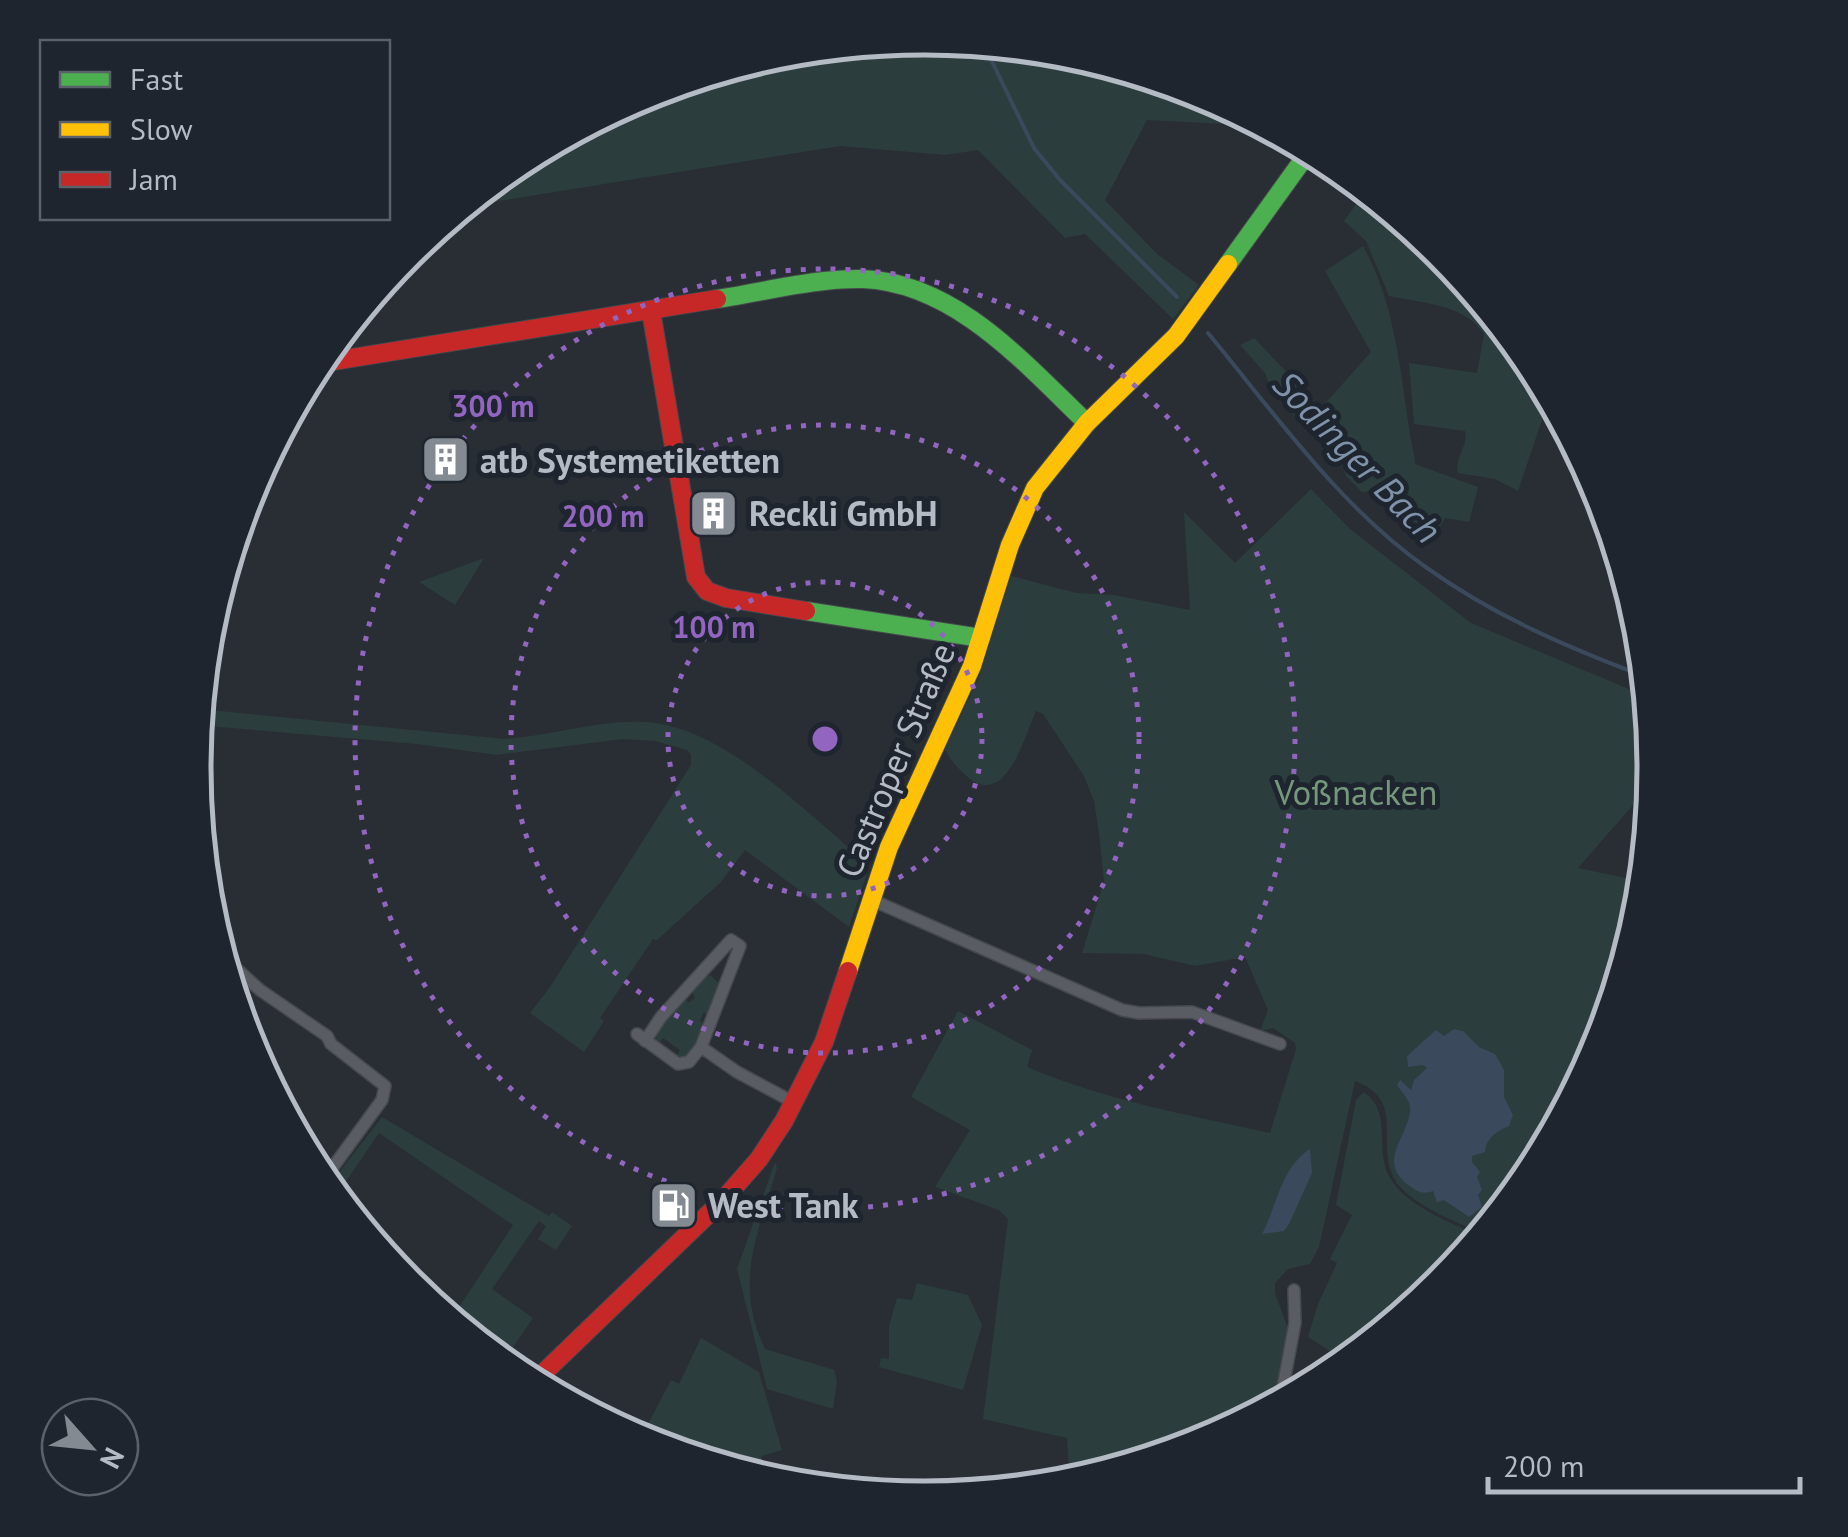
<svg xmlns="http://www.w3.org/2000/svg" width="1848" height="1537" font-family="'PT Sans',sans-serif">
<rect width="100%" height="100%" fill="#292e34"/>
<g fill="#2c3d3e">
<path d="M925,38L1067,52L1204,93L1265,126L1147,120L1105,200L1156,253L1199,285L1173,319L1085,234L1065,238L978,150L945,155L840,146L462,207L518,160L645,93L782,51Z"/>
<path d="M1366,190L1441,252L1532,363L1550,396L1518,491L1495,479L1458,473C1454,456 1469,446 1465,431L1414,424L1409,363L1477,373L1484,334C1465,304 1421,303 1389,296L1366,241L1344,221Z"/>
<path d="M1363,246C1395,303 1400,370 1410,434C1411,445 1415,453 1415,464L1478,487L1469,522L1445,518L1436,534L1406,517L1374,491L1362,492L1346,476L1338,455L1301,425L1269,384L1265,373L1240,345L1254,338L1321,408L1371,352L1325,271Z"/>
<path d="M1311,489L1350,529L1471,623L1648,697L1654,781L1578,868L1644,882C1635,973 1582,1097 1532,1174C1518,1196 1499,1215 1483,1234C1457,1222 1421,1209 1401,1188C1368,1151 1412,1102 1355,1081L1319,1247L1310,1264L1288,1269L1275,1283V1293L1288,1329L1274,1406L1203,1444L1070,1484L1067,1438L983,1419L1008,1219L999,1210L935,1187L970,1130L911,1097L958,1011L1032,1050L1027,1067C1105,1100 1188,1115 1270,1133L1296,1049L1295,1043L1273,1028L1260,1031L1268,1010L1245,957L1195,966L1144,954L1082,953L1104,881L1099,833L1094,801L1084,776L1043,714L1036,711C1025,735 1007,806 970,779C960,771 949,759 945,749L979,677L1011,576L1077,593L1114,595L1190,610L1184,512L1235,563Z"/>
<path d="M484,558L455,605L419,582Z"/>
<path d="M199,709L505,739C551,736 597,720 644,722C726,726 808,816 870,865L849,927L745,850L721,882L657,940L653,939L600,1018L604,1021L584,1052L530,1013L550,987L691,765V754L687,750L655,741L623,739L497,755L417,744L197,725Z"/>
<path d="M710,975L720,984L709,1017L704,1012L700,1020L705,1027L688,1056L676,1057L680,1050L663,1038L658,1045L656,1043L657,1031L684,996L688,1003L695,998L691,989Z"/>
<path d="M1364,1092C1394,1114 1373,1149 1390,1178C1407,1207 1451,1222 1481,1237L1440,1286L1347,1362L1308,1337L1318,1304L1337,1263L1330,1259L1352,1215L1336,1205L1356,1100Z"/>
<path d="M382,1117L549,1216L552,1212L572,1226L556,1250L538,1239L546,1226L539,1221L492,1289L533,1318L502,1363L450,1321L513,1225L379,1133L338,1193L327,1188Z"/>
<path d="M775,1162L777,1168C758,1234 733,1282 765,1349L834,1370L837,1381L833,1409L767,1389L737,1269Z"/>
<path d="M917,1283L968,1295L982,1325L963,1390L879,1367L881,1358L889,1359V1326L897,1298L912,1300Z"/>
<path d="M701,1338L759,1372L782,1450L762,1456L755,1478L639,1441L671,1380L679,1384Z"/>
</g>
<g fill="#3b495c">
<path d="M1454,1029L1463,1031L1479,1047L1495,1054L1504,1070V1097L1513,1115L1509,1126C1497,1131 1486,1138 1485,1152L1472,1156V1162L1480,1172L1477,1177L1482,1190L1478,1195L1482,1207L1469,1217L1444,1200L1437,1202L1433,1191C1424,1194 1419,1193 1411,1187C1377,1162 1404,1143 1410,1113C1412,1100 1403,1095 1397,1085L1400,1080L1411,1090L1414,1080L1427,1068L1423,1065L1408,1067L1407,1056L1436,1030L1444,1036Z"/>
<path d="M1310,1149L1312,1173L1289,1224L1284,1231L1262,1234C1277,1206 1281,1167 1310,1149Z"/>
</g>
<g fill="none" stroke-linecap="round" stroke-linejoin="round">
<g stroke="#3b495c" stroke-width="4">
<path d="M983,43L1034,148L1060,180L1177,297"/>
<path d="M1208,333C1275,414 1340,507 1427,568C1494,616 1569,648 1646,677"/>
</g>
<defs>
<g id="street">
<path d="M872,900L1122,1010L1139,1013L1192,1012L1280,1044"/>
<path d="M220,954L260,990L327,1036L331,1044L385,1086L382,1100L322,1182"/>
<path d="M233,996L246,979"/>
<path d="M637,1034L678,1064L689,1062L701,1047L737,1072L795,1103"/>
<path d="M645,1041L661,1017L731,940L740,946L701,1047"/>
<path d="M1280,1403L1295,1323L1294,1290"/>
</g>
<g id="fast">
<path d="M1228,264L1310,150"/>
<path d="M717,299C764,292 815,278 863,279C956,283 1025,364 1087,423"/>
<path d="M806,611L981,638"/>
</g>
<path id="slow" d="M848,971L889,847L972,666L1010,545L1035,488L1087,423L1176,336L1228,264"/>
<g id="jam">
<path d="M651,311L696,577L707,591L726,598L806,611"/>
<path d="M315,364L717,299"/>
<path d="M532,1384L723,1200L759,1159L784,1121L824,1042L848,971"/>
</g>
</defs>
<use href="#street" stroke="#45494d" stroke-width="14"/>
<use href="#fast" stroke="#45494d" stroke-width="20"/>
<use href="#slow" stroke="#45494d" stroke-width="20"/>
<use href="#jam" stroke="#45494d" stroke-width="20"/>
<use href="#street" stroke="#595c62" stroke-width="11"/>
<use href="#fast" stroke="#4caf50" stroke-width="18"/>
<use href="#slow" stroke="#ffc107" stroke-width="18"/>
<use href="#jam" stroke="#c62828" stroke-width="18"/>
</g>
<g fill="none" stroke="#9265c1" stroke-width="5" stroke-dasharray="5 10">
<circle cx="825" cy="739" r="157"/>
<circle cx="825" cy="739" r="314"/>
<circle cx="825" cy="739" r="470"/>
</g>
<defs>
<symbol id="building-square" viewBox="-11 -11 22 22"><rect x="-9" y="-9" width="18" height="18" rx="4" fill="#838a92" stroke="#1e252e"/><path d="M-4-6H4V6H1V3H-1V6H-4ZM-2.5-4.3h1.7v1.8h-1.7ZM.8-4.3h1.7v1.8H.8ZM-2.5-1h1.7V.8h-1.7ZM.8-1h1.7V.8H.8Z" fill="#fff"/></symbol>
<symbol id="fuel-square" viewBox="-11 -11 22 22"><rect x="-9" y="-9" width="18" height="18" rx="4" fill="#838a92" stroke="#1e252e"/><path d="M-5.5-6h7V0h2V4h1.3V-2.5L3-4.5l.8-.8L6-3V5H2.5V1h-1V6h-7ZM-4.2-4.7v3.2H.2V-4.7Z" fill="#fff"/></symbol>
</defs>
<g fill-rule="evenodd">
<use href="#building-square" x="418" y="432" width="55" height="55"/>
<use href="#building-square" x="686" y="486" width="55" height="55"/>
<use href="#fuel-square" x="646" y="1178" width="55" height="55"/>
</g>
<g text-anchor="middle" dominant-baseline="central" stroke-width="10" stroke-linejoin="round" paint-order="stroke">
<g font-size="35" font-weight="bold" fill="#b4bbc5" stroke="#1e252e" text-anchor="start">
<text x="480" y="460">atb Systemetiketten</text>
<text x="749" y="513">Reckli GmbH</text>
<text x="708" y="1205">West Tank</text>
</g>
<g font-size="35" fill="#b4bbc5" stroke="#1e252e">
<text transform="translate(895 760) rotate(-67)">Castroper Straße</text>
</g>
<g font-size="35" fill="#75987d" stroke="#1e252e">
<text x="1356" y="792">Voßnacken</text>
</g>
<g font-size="38" font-style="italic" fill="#7f92aa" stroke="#1e252e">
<text transform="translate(1358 456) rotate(46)">Sodinger Bach</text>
</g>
</g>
<path d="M0 0H1848V1537H0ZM211 768a713 713 0 1 1 1426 0a713 713 0 1 1-1426 0Z" fill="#1e252e" fill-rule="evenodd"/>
<path fill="none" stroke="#b4bbc5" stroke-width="5" d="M211 768a713 713 0 1 1 1426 0a713 713 0 1 1-1426 0Z"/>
<circle cx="825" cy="739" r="15" fill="#9265c1" stroke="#1e252e" stroke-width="5"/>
<g font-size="30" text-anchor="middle" font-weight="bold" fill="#9265c1" stroke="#1e252e" stroke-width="10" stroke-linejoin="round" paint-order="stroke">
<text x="493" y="417">300 m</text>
<text x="603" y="527">200 m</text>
<text x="714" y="638">100 m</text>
</g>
<rect x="40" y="40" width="350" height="180" fill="#1e252e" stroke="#5a616a" stroke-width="2.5"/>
<rect x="60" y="72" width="50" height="15" fill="#4caf50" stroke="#5a616a" stroke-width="2.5"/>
<text x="130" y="90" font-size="30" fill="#b4bbc5">Fast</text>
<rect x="60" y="122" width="50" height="15" fill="#ffc107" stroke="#5a616a" stroke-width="2.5"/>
<text x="130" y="140" font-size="30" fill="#b4bbc5">Slow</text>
<rect x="60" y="172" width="50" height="15" fill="#c62828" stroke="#5a616a" stroke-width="2.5"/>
<text x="130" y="190" font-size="30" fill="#b4bbc5">Jam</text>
<g transform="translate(90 1447) rotate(117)"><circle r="48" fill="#1e252e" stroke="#5a616a" stroke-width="2.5"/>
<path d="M0-8L18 38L0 25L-18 38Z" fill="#838a92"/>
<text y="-15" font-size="28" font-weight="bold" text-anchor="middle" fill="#b4bbc5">N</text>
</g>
<path d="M1488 1477v15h312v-15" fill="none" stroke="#b4bbc5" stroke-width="5"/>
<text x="1503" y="1477" font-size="30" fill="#b4bbc5" stroke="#1e252e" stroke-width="8" paint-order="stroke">200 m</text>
</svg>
